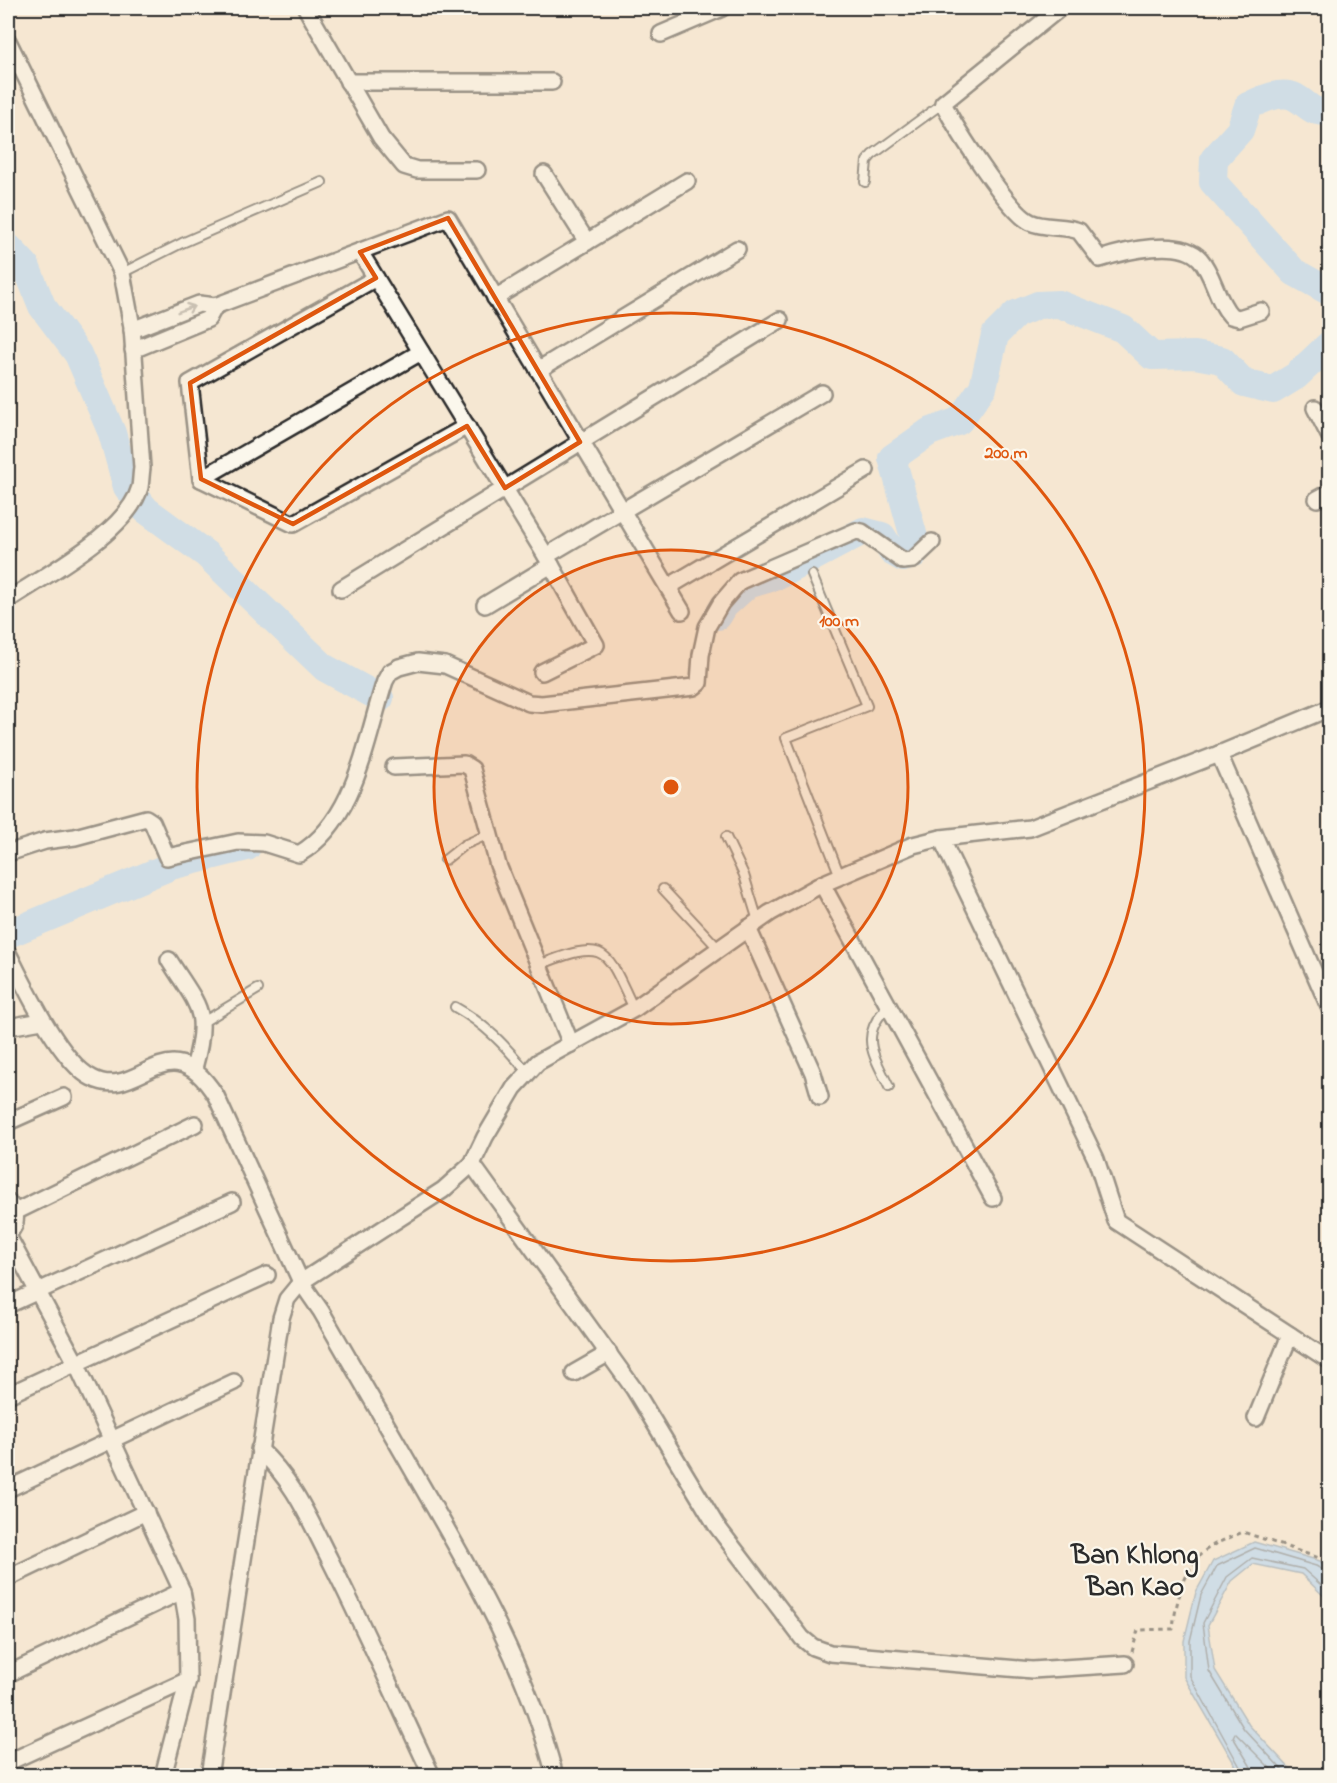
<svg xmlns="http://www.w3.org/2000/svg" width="1337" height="1783" font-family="'Indie Flower',sans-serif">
<rect width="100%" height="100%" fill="#f5e7d2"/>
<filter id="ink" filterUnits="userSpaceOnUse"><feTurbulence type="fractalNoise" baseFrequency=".0167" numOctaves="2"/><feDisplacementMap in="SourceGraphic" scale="12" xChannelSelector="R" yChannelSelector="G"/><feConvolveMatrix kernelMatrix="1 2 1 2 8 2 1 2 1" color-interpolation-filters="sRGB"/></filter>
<g filter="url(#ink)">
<path fill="#a2d0fd" stroke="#728ea9" stroke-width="1.5" d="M1254,1542L1320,1561L1329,1570V1601L1301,1574L1253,1564L1232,1581L1208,1625L1215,1670L1249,1725L1296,1775H1241L1184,1677V1641L1196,1592L1213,1561Z"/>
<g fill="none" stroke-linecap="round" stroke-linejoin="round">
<g stroke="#5b6d7f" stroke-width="1.5">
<path d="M1245,1776L1190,1676V1641L1201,1595L1217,1566L1255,1548L1316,1566L1330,1574"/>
<path d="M1253,1776L1251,1767L1233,1737L1235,1733L1278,1776"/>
<path d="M1288,1776L1244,1729L1209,1671L1203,1623L1227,1577L1252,1558L1303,1569L1330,1593"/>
</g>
<g stroke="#a2d0fd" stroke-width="28">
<path d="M1330,112C1308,112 1311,106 1295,97C1280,90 1261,100 1248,106L1240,130L1214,159L1213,182L1294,272L1330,292"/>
<path d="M8,247L26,266L42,306L78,354L112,433L127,487L146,510L206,554L325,668L380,698"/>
<path d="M718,616L724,606L747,585L780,575L863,531L882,536L892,552L903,558L914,555L915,541L892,458L929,432L959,421L983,387L995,335L1016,314L1038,305L1059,304L1123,329L1152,356L1195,355L1222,360L1244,383L1273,390L1296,376L1330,344"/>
<path d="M8,934L171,866L247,847"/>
</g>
<defs>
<g id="service">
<path d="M865,182L867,161L872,155L943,103"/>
<path d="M122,273L182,243L322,182"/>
<path d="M812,575L867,706L786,738L840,876"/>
<path d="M726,837L744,875L758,921"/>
<path d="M445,860L464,845L489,834"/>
<path d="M663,889L718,948"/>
<path d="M539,965C608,938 605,948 634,1009"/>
<path d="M889,1005C858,1036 873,1053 889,1087"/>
<path d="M455,1007C485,1024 505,1045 527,1072"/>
<path d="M203,1022L258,989"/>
</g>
<g id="minor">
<path d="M306,8L381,138L404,166L417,170H477"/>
<path d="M1060,8L943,103C955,127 1008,211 1030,222C1045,229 1064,225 1079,231L1100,259C1124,251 1180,237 1200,259C1214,275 1216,300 1231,316L1239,318L1261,311"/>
<path d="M661,34L722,8"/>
<path d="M8,41L122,273L132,327L142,468C141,474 141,481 140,487C128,532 45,575 8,600"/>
<path d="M348,82H552"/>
<path d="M544,174L587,242"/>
<path d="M360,252L546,556L596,645L542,672"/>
<path d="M376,278L190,383L201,479L293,524L467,426"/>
<path d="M495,298L687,181"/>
<path d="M215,306L448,218L682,611"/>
<path d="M132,330L199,304L215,306L208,319L133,350"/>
<path d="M538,370L737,249"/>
<path d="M1315,408L1330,437"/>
<path d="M201,479L421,352"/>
<path d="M1317,499L1330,492"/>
<path d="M546,556L822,393"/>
<path d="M668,587L866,470"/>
<path d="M341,589L780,320"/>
<path d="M485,605L551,565"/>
<path d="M1219,754L1330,1009"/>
<path d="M394,767L464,764L472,769L498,865L571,1044"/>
<path d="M941,838L1096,1159L1116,1221L1330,1361"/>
<path d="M8,853L45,841L75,837L146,818L152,822L167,857L238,842L264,843L299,854C356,820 366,739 385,681L390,672L399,667L418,662L445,665L529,703L542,704L694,687L699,683L701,655L707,627L721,603L740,581L856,531L862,532L903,561L913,560L932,542"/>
<path d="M822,884L993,1198"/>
<path d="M748,928L813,1073L820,1097"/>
<path d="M8,953C24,985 60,1062 92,1078C139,1103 168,1020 216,1096L301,1282L321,1311C355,1370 389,1429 423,1488C477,1581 528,1671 555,1776"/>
<path d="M169,960C199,1008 210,1010 194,1068"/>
<path d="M8,1027L42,1021"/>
<path d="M8,1122L64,1097"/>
<path d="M472,1164L634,1389L716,1525L802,1638L813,1647L830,1653L1032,1670L1125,1664"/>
<path d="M8,1202C18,1212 18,1224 8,1234"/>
<path d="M15,1212L195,1124"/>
<path d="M8,1236L76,1363L182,1591L187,1619L188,1680L163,1776"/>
<path d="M8,1305L232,1202"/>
<path d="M574,1373L609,1353"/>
<path d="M8,1395L267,1275"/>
<path d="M1256,1418L1290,1335"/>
<path d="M259,1449C294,1481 309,1519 330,1560C366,1631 398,1704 432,1776"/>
<path d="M8,1489L234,1382"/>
<path d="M8,1578L146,1512"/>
<path d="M8,1674L182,1591"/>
<path d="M11,1761L188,1680"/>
<path d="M209,1776L281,1318L287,1299L301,1282L443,1190L472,1164L485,1137L514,1088L538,1062L634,1009L770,913L822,884L913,845L941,838L1030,828L1219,754L1330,708"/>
</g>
</defs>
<use href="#service" stroke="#2b2b2b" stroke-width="12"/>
<use href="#minor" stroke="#2b2b2b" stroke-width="20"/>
<path stroke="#2b2b2b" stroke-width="3" stroke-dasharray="4.5 4.5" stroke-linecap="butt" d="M1132,1652L1138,1630L1173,1629C1175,1606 1184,1570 1201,1554C1213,1543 1229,1538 1243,1532L1322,1559L1330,1566"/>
<use href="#service" stroke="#fbf7ec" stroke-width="8"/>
<use href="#minor" stroke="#fbf7ec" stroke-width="15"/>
</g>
<defs><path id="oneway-shaft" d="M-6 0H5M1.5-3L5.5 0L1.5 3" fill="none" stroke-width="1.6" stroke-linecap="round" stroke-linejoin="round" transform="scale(1.5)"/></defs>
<use stroke="#93918c" href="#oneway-shaft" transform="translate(186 309) rotate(-21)"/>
</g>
<path d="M0 0H1337V1783H0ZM448,218L580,442L505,488L467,426L293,524L201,479L190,383L376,278L360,252Z" fill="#f5e7d2" fill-opacity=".55" fill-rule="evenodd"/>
<path fill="none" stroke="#df570e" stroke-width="4.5" stroke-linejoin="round" d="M448,218L580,442L505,488L467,426L293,524L201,479L190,383L376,278L360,252Z"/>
<circle cx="671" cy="787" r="237" fill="#df570e" fill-opacity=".12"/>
<g fill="none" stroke="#df570e" stroke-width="3">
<circle cx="671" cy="787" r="237"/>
<circle cx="671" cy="787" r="474"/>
</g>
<g text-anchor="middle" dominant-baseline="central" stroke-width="4.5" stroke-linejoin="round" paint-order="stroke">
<g font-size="28" font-weight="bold" fill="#2b2b2b" stroke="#fbf7ec">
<text x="1135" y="1556">Ban Khlong<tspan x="1135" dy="32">Ban Kao</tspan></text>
</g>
</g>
<circle cx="671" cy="787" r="9" fill="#df570e" stroke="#fbf7ec" stroke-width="3"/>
<g font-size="18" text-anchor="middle" font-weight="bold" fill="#df570e" stroke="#fbf7ec" stroke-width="4.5" stroke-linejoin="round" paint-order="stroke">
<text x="1006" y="458">200 m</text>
<text x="839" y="626">100 m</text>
</g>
<rect width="1337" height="1783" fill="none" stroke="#fbf7ec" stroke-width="30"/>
<rect x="15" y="15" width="1307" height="1753" fill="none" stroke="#2b2b2b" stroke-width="2" filter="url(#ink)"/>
</svg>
